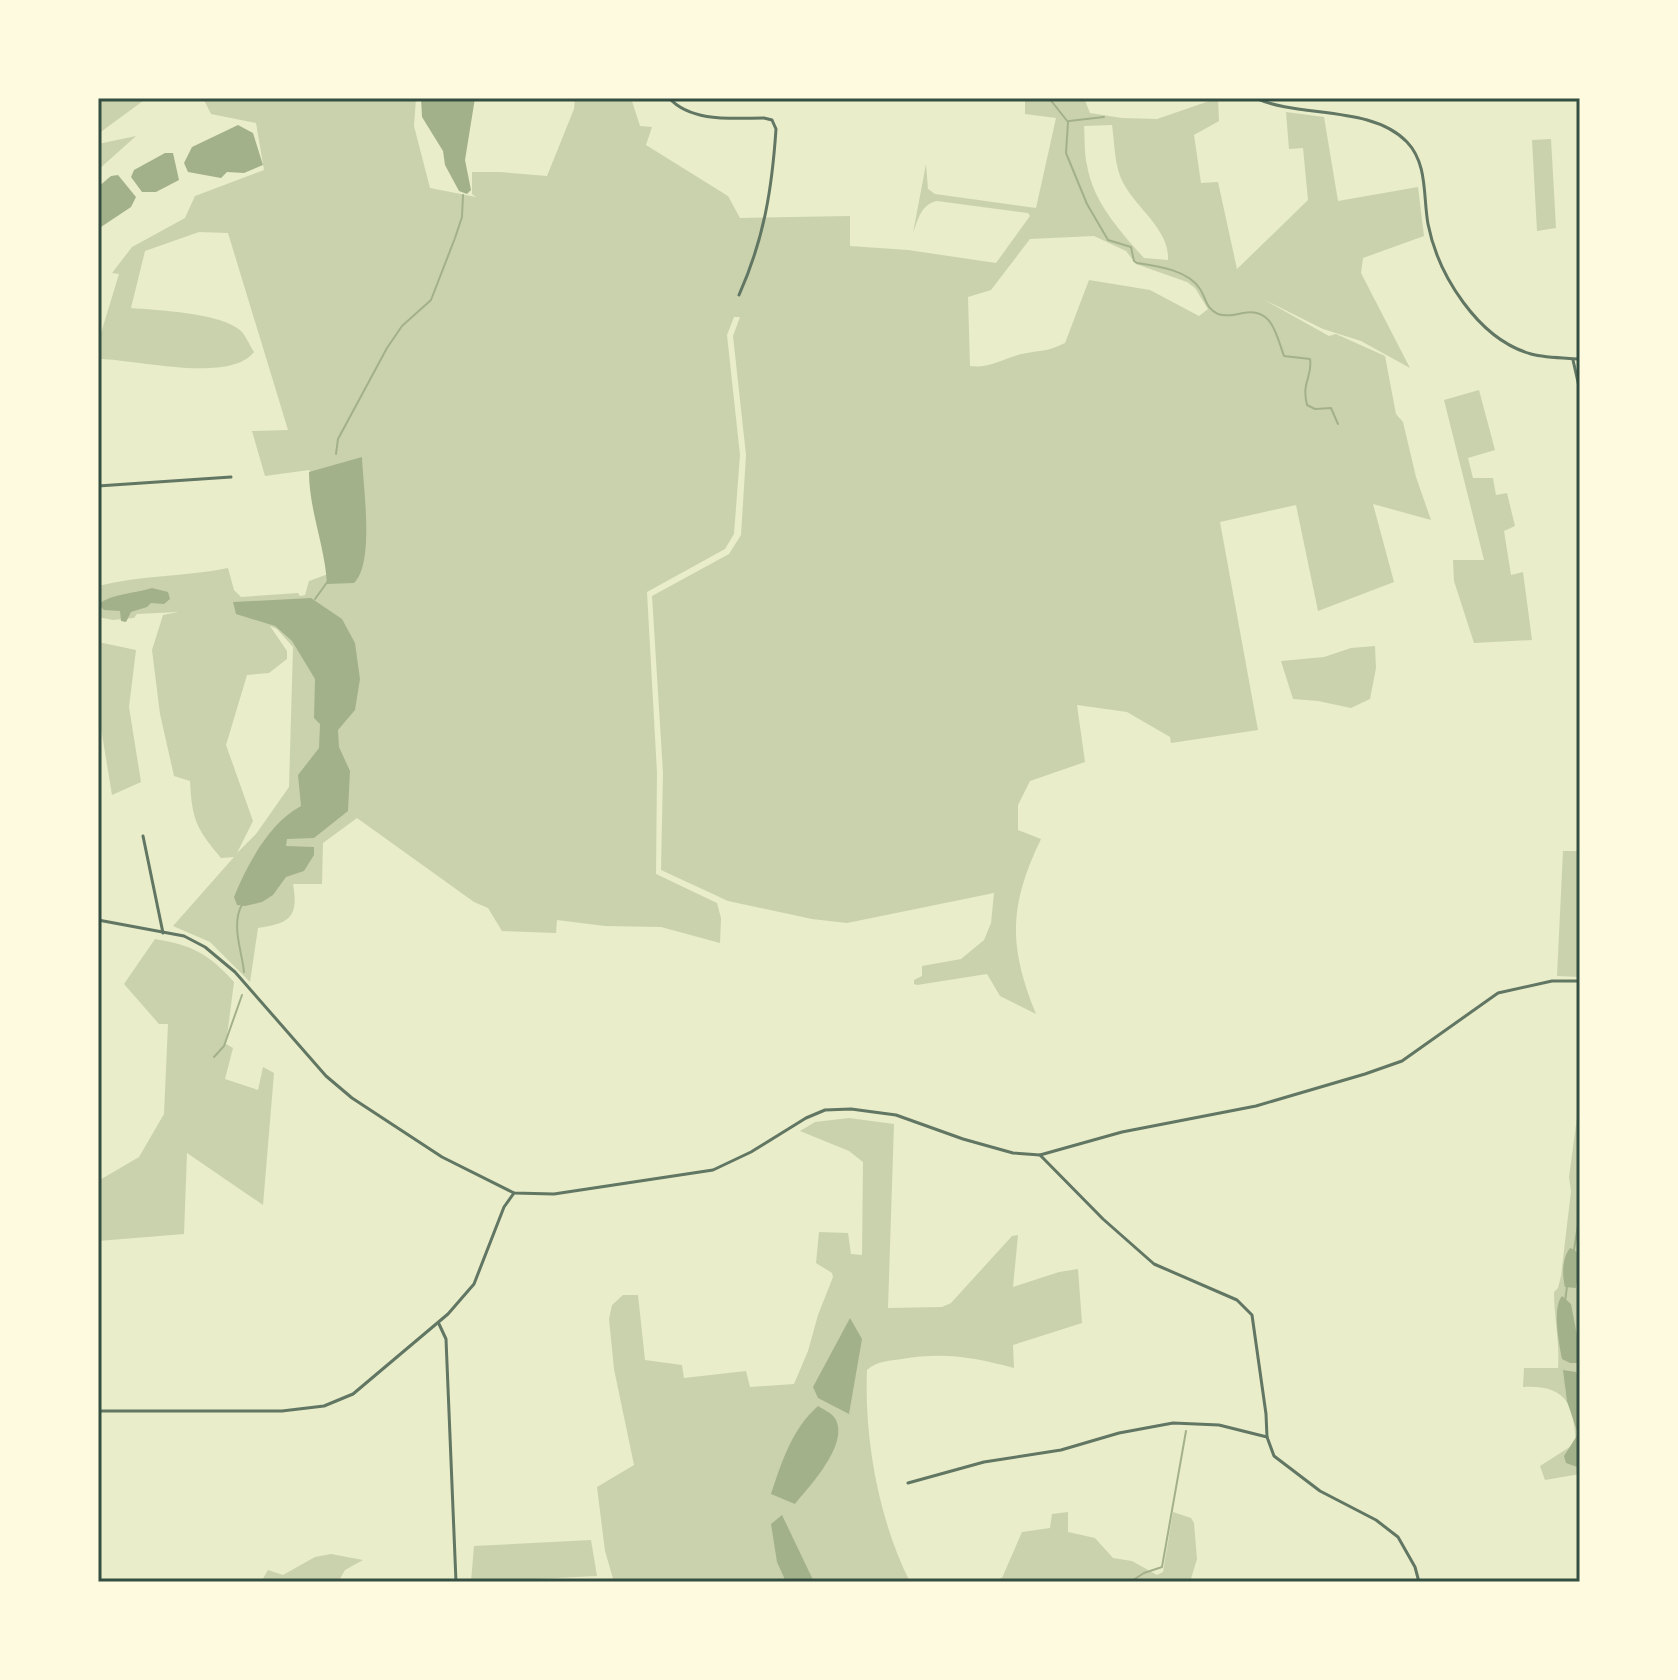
<svg xmlns="http://www.w3.org/2000/svg" width="1678" height="1680" font-family="'Fira Sans',sans-serif">
<rect width="100%" height="100%" fill="#e9edc9"/>
<g fill="#cad2ad" fill-rule="evenodd">
<path d="M98,98H147L98,134Z"/>
<path d="M203,98H416L414,126L430,188L476,197L472,194V172H500L547,176L574,109L575,98H631L640,126L652,127L646,145L728,196L740,218L850,216V246L908,250L996,263L1030,216L1028,213L937,201C921,204 918,220 913,233L926,164L928,189L935,194L1036,208L1056,118L1025,114V98H1084L1090,113L1122,118L1157,119L1218,98L1219,121L1194,135L1201,183L1218,182L1237,269L1308,200L1303,148L1289,149L1286,112L1324,117L1338,201L1418,187L1424,236L1363,258L1361,273L1410,368L1361,341L1323,329L1263,299L1329,336L1336,334L1385,356L1396,414L1403,422L1416,477L1431,520L1373,504L1394,582L1318,611L1296,505L1220,522L1258,730L1171,743L1170,737L1127,712L1077,705L1085,762L1030,781L1018,805V830L1041,839C1009,905 1008,946 1036,1014L1000,996L987,974L917,985L914,984V980L922,976V966L961,959L984,940L991,923L994,893L847,923L812,919L728,901L661,870L663,773L652,596L729,554L741,535L746,455L733,336L740,317H734L727,335L740,455L734,534L725,549L647,592L657,773L656,874L717,903L721,918L720,943L661,927L605,926L557,920L556,933L502,931L488,908L474,902L357,818L323,843L322,884H293C299,918 289,923 258,928L250,982L210,942L173,926L234,857L221,858C196,828 192,820 190,781L174,776L160,714L152,650L163,615L178,612L137,614L134,618L113,620L98,617V586C141,575 184,577 228,568L234,590L241,597L298,593L300,596L305,595L309,581L328,574L315,478L309,470L265,476L252,431L288,430L228,233L199,232L145,251L131,308C156,310 222,313 241,331C246,336 250,346 254,352C229,384 136,359 98,359V343L119,274L112,273L132,247L185,218L195,196L264,170L256,123L211,114ZM1112,125C1115,145 1114,168 1125,186C1138,209 1170,231 1168,260L1144,258C1120,231 1093,202 1087,165C1084,152 1085,139 1084,126ZM1094,236L1126,251L1136,264L1187,282L1195,288L1208,309L1199,316L1150,290L1089,280L1065,343C1049,351 1043,350 1027,353C1006,356 991,369 970,366L968,297L991,290L1030,239ZM270,626L277,629L293,647L289,787L256,834L237,853L253,821L226,745L247,675L269,673L287,659V651Z"/>
<path d="M136,136L98,170V144Z"/>
<path d="M1551,139L1556,228L1537,231L1532,140Z"/>
<path d="M1479,390L1495,450L1468,458L1473,478H1493L1496,495L1507,493L1515,526L1504,531L1511,575L1523,572L1532,640L1474,643L1454,581L1453,560H1484L1444,400Z"/>
<path d="M98,642L136,650L129,707L141,782L112,795L98,710Z"/>
<path d="M1375,646L1376,668L1370,699L1351,708L1318,701L1293,699L1281,661L1324,657L1351,648Z"/>
<path d="M1563,851H1580V977L1557,976Z"/>
<path d="M155,939C192,945 209,954 234,982L226,1044L233,1048L225,1079L258,1090L263,1067L274,1073L263,1205L187,1153L184,1234L98,1241V1181L139,1157L164,1114L168,1024H159L124,984Z"/>
<path d="M1580,1095V1474L1545,1480L1540,1466L1576,1443C1573,1405 1568,1385 1523,1387L1524,1368H1558C1560,1343 1554,1317 1554,1292L1558,1288L1561,1276L1571,1191L1569,1177Z"/>
<path d="M849,1118L894,1124L888,1308L942,1307L951,1303L1012,1236L1018,1235L1013,1287L1059,1272L1078,1269L1082,1323L1013,1345L1014,1368C973,1357 943,1352 902,1359C888,1361 877,1361 867,1370C864,1439 879,1521 910,1582H614L605,1551L597,1487L634,1465L614,1369L609,1319L612,1305L623,1295H638L645,1360L682,1365L684,1378L746,1371L750,1387L794,1384L808,1351L818,1315L833,1277L832,1273L816,1263L819,1232L848,1233L851,1254L862,1255L863,1162L849,1151L800,1131L815,1122Z"/>
<path d="M1068,1512V1532L1095,1538L1113,1558L1132,1561L1157,1575L1163,1572L1173,1512L1191,1518L1194,1523L1197,1559L1190,1582H988L1002,1578L1022,1532L1050,1528L1052,1514Z"/>
<path d="M591,1540L597,1576L471,1582L474,1546Z"/>
<path d="M331,1554L363,1560L345,1570L338,1582H261L268,1570L283,1575L315,1557Z"/>
</g>
<g fill="#a3b18a">
<path d="M421,98H475L465,160L471,190L467,194L459,191L445,165L443,151L422,117Z"/>
<path d="M238,125L253,133L263,165L244,173L227,172L221,178L188,172L184,163L192,147Z"/>
<path d="M165,153H173L179,180L156,192H142L131,177L134,170Z"/>
<path d="M118,175L136,197L131,207L98,229V187L111,176Z"/>
<path d="M362,457C363,486 375,563 354,583L327,584C325,546 309,510 309,472Z"/>
<path d="M152,588L168,592L170,599L164,604L151,603L147,607L131,612L126,622L121,621L120,611L104,610L98,604C114,593 133,594 152,588Z"/>
<path d="M311,598L342,619L355,643L360,679L355,710L338,730L339,747L350,771L348,811L314,838L287,839L286,846L314,847V855L304,871L286,877L273,895L262,902L245,906L237,905L234,897C247,865 269,823 301,806L298,775L319,748L320,724L314,718L315,679L292,641L275,626L236,614L233,602Z"/>
<path d="M1570,1248L1575,1250L1580,1258L1576,1288L1565,1287C1562,1275 1562,1258 1570,1248Z"/>
<path d="M1562,1296L1571,1304L1580,1351L1579,1363H1570L1562,1359C1559,1343 1552,1308 1562,1296Z"/>
<path d="M850,1318L862,1339L849,1414L818,1398L813,1387Z"/>
<path d="M1563,1370L1576,1372L1580,1378V1468L1566,1463L1564,1456L1578,1434L1567,1401Z"/>
<path d="M818,1406C823,1409 831,1413 834,1417C852,1441 810,1486 795,1504L771,1494C782,1461 792,1429 818,1406Z"/>
<path d="M782,1515L814,1582H786L777,1562L771,1524Z"/>
</g>
<g fill="none" stroke-linecap="round" stroke-linejoin="round">
<g stroke="#a3b18a" stroke-width="2">
<path d="M1049,98L1068,122L1066,153L1087,204L1108,240L1131,247L1134,261L1137,263C1157,266 1188,270 1200,289C1206,298 1206,309 1218,314C1226,317 1235,315 1243,313C1272,307 1276,334 1284,356L1310,359C1313,377 1301,381 1307,405L1315,409L1331,408L1338,424"/>
<path d="M1069,121L1104,117"/>
<path d="M336,454L338,439L387,348L402,326L431,300L455,238L462,217L463,195"/>
<path d="M315,599L328,581"/>
<path d="M243,903C230,923 242,951 244,972"/>
<path d="M214,1057L224,1046L242,995"/>
<path d="M1580,1168V1177"/>
<path d="M1574,1250L1580,1212"/>
<path d="M1565,1301L1567,1287"/>
<path d="M1130,1582L1144,1573L1162,1567L1186,1431"/>
</g>
<g stroke="#617663" stroke-width="3">
<path d="M669,98C692,123 734,118 764,118L772,120L776,129C772,189 764,239 739,295"/>
<path d="M1255,98C1299,118 1372,105 1407,142C1428,164 1423,197 1428,224C1438,275 1478,339 1531,354C1546,358 1565,358 1580,359"/>
<path d="M1573,360L1580,391"/>
<path d="M98,486L231,477"/>
<path d="M143,836L163,933"/>
<path d="M98,920L184,936L205,947L235,972L326,1076L352,1098L442,1157L514,1193L554,1194L713,1170L751,1152L806,1118L825,1110L851,1109L896,1115L963,1139L1013,1153L1040,1155L1103,1219L1154,1264L1237,1300L1252,1315L1266,1414L1267,1437L1274,1456L1320,1491L1376,1520L1398,1537L1415,1567L1419,1582"/>
<path d="M1040,1155L1122,1132L1256,1106L1365,1074L1402,1061L1498,993L1552,981H1580"/>
<path d="M439,1324L446,1339L456,1582"/>
<path d="M98,1411H282L324,1406L353,1394L448,1314L474,1284L504,1207L514,1193"/>
<path d="M908,1483L984,1462L1061,1450L1119,1433L1173,1423L1219,1425L1267,1437"/>
</g>
</g>
<rect width="1678" height="1680" fill="none" stroke="#fefae0" stroke-width="200"/>
<rect x="100" y="100" width="1478" height="1480" fill="none" stroke="#344e41" stroke-width="3"/>
</svg>
